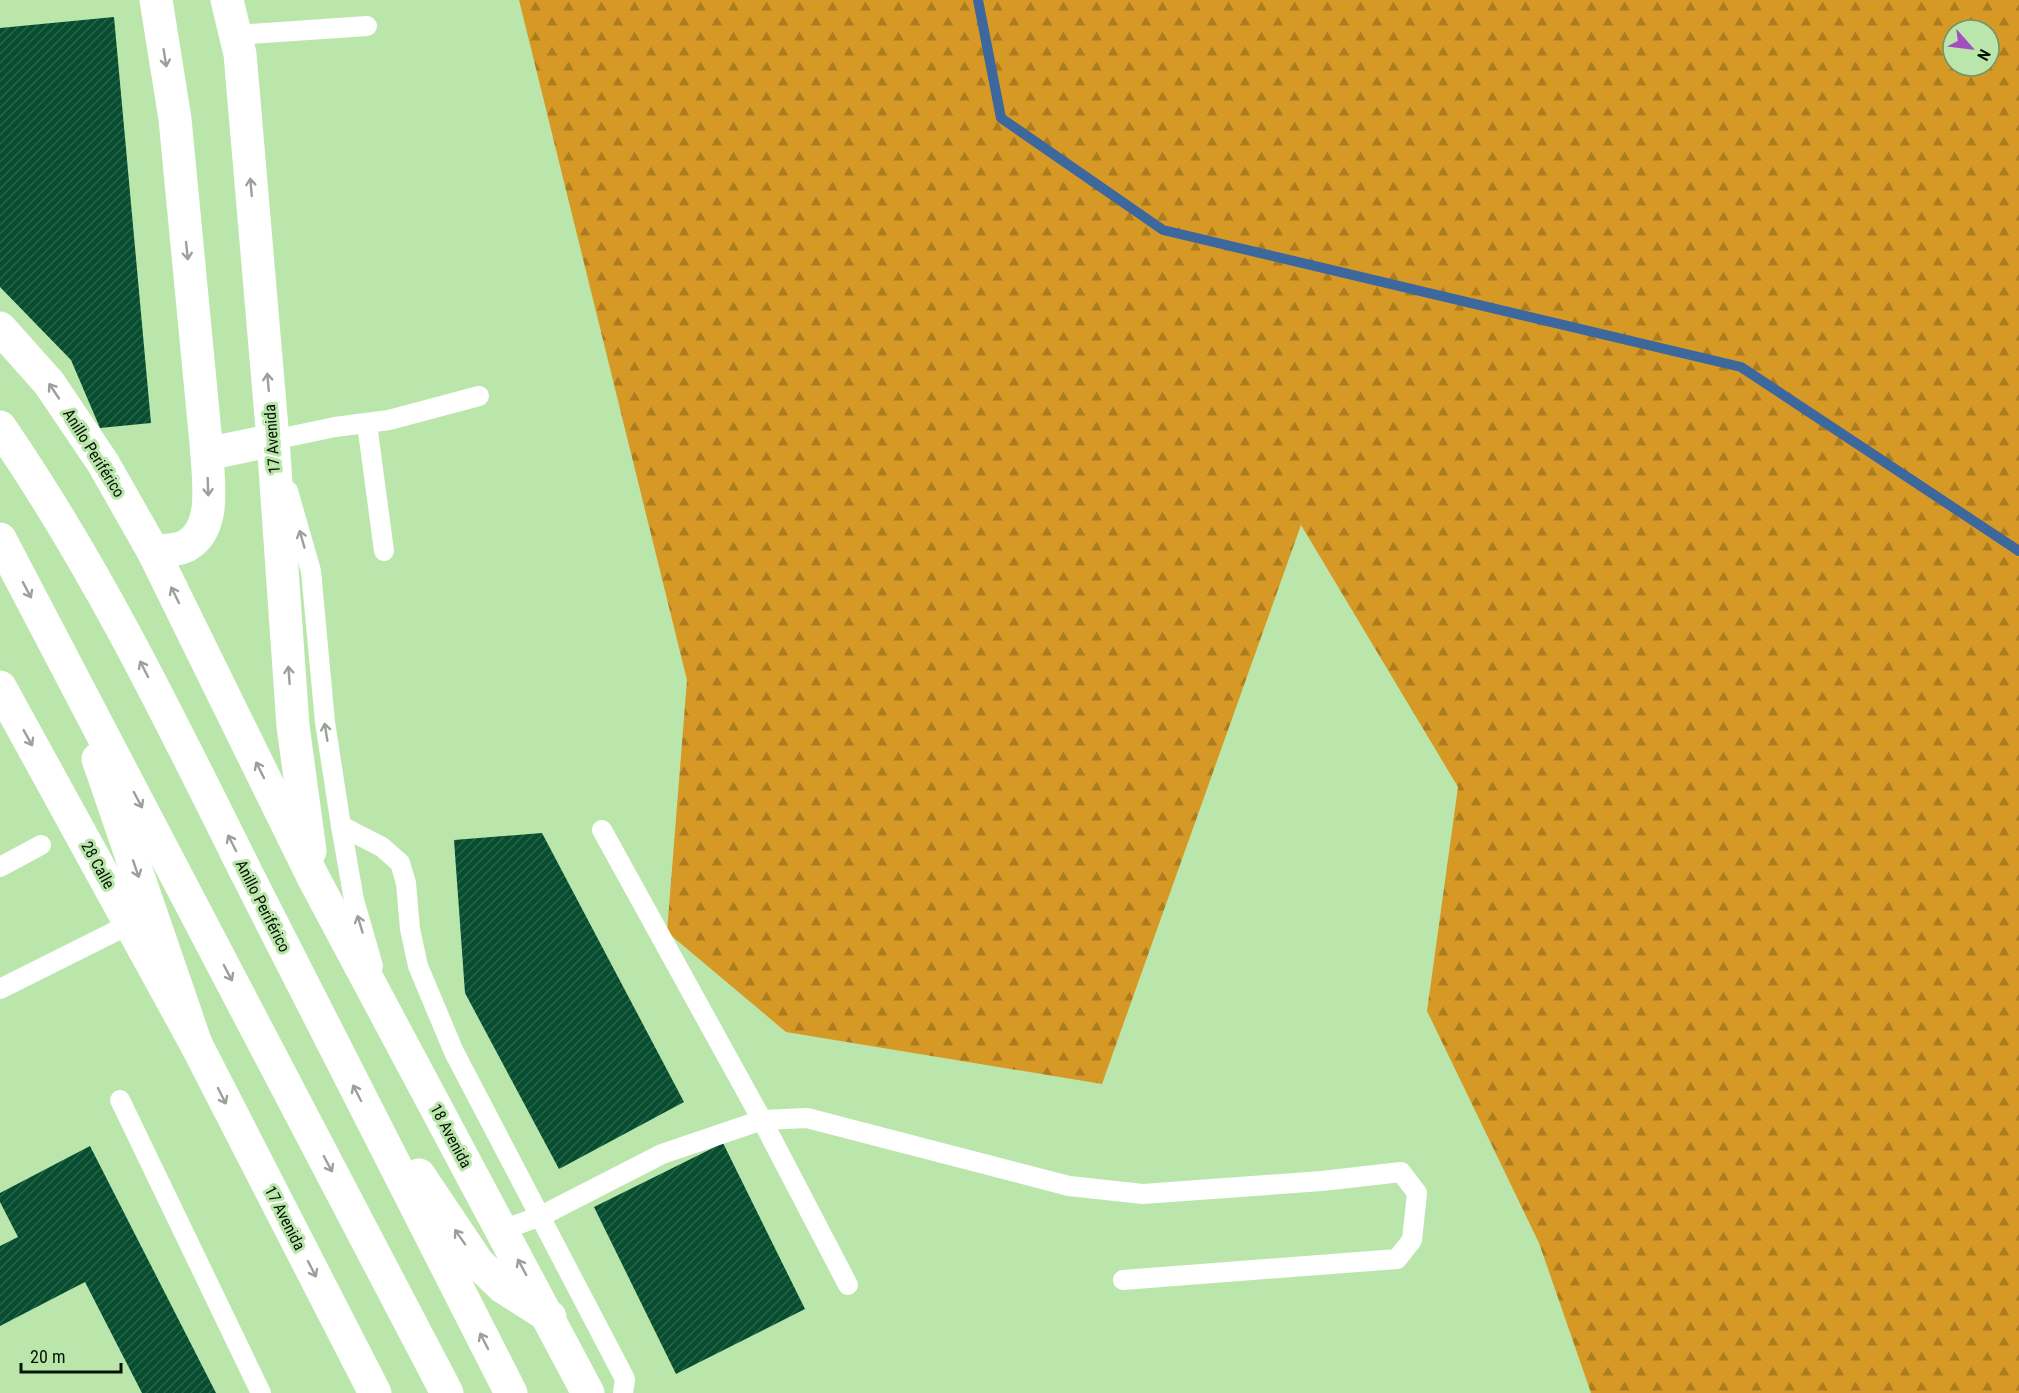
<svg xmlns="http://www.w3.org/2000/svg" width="2019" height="1393" font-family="'Roboto Condensed',sans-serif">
<defs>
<pattern id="forest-firs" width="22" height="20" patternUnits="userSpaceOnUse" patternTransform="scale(1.5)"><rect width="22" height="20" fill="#d69926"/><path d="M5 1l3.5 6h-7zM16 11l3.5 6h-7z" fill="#ac7c1f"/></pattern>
<pattern id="building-hatch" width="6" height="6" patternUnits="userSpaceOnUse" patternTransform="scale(1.5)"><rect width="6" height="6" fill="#064e2f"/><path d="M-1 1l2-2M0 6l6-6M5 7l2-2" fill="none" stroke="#296349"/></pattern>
</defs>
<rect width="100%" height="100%" fill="#bae6ac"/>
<path fill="url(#forest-firs)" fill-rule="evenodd" d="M519,0H2019V1393H1591L1539,1243L1427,1011L1458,787L1301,525L1102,1084L786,1032L667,932L687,680ZM1953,30H1989V66H1953Z"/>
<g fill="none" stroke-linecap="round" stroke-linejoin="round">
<path stroke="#3c689d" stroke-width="10" d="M978,0L1001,118L1163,230L1741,367L2019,551"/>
</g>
<g fill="url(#building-hatch)">
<path d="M114,17L151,423L100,428L71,360L0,287V28Z"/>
<path d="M542,833L684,1102L559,1169L465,993L454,840Z"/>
<path d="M723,1143L805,1309L676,1374L594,1207Z"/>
<path d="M90,1146L216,1393H142L85,1282L0,1326V1246L18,1237L0,1202V1193Z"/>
</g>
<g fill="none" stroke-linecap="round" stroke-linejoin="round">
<g stroke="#fff" stroke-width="20">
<path d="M235,35L367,26"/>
<path d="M367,424L384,551"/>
<path d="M275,449L273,440L335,427L389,420L479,396"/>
<path d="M288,491L311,571L325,722L341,826L354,900L373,966"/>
<path d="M341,826L382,847L400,863L406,883L410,929L418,966L454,1052L625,1379L623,1393"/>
<path d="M602,830L762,1120L848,1285"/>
<path d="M0,867L41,845"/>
<path d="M0,989L130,924"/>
<path d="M120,1100L261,1393"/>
<path d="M502,1230L541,1216L662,1154L762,1120L807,1118L1069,1186L1143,1194L1322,1181L1401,1172L1417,1193L1412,1240L1397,1259L1123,1280"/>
</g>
<g stroke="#fff" stroke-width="33">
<path d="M227,0L240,54L273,440L293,726L310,851"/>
<path d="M0,328L49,383L103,463L153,551L314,879L588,1393"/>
<path d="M207,454L273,440"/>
<path d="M153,551C164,550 176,551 186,546C217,529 208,482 207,454L175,119L156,0"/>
<path d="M0,687L196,1044L375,1393"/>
</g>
<g stroke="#fff" stroke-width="33">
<path d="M0,427C97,568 171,721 247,874C334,1047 422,1220 511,1393"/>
<path d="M0,539L447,1393"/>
<path d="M98,759L196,1044"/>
<path d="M419,1175L478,1263L503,1287L550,1317"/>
</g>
</g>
<defs><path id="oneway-shaft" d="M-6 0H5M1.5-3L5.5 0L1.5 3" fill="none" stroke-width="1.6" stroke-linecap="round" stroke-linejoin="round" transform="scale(1.5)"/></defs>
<g stroke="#9ba19a">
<use href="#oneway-shaft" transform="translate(165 58) rotate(81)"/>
<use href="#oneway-shaft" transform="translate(251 187) rotate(-95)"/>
<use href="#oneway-shaft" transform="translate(187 251) rotate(84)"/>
<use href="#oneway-shaft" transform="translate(268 382) rotate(-95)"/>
<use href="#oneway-shaft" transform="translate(54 391) rotate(-124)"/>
<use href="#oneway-shaft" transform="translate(208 487) rotate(88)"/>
<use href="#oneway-shaft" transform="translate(302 539) rotate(-106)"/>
<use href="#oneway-shaft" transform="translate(27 590) rotate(62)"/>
<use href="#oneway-shaft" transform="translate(175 595) rotate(-116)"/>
<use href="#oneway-shaft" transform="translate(144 669) rotate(-117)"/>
<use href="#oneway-shaft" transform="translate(289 675) rotate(-94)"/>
<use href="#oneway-shaft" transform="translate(326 732) rotate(-99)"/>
<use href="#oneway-shaft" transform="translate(28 738) rotate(61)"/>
<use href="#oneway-shaft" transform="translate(260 770) rotate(-116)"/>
<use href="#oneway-shaft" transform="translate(138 800) rotate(62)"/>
<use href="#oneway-shaft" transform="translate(232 843) rotate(-117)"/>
<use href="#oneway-shaft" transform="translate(136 869) rotate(71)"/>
<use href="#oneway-shaft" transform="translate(360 924) rotate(-107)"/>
<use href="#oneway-shaft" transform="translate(228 973) rotate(62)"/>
<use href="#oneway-shaft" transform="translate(357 1093) rotate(-117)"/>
<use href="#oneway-shaft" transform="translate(222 1096) rotate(63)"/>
<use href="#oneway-shaft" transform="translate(328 1164) rotate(62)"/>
<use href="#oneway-shaft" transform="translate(460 1237) rotate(-125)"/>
<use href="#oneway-shaft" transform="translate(522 1267) rotate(-118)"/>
<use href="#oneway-shaft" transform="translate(312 1269) rotate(63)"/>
<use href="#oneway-shaft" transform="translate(484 1341) rotate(-117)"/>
</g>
<g text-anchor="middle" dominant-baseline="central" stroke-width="6" stroke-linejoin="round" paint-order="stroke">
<g font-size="16" fill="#051402" stroke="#bae6ac">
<text transform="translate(272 439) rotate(-94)">17 Avenida</text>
<text transform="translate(94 453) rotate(58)">Anillo Periférico</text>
<text transform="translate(98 865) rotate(61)">28 Calle</text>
<text transform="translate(263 906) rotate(63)">Anillo Periférico</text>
<text transform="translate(451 1136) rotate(62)">18 Avenida</text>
<text transform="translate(285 1218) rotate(63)">17 Avenida</text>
</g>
</g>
<g transform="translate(1971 48) rotate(118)"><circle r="28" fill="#bae6ac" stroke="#729268" stroke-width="1.5"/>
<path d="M0-4.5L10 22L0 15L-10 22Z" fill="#a44fbd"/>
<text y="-9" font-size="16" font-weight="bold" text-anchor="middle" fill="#051402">N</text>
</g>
<path d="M21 1363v9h100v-9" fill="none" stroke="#051402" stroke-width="3"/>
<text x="30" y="1363" font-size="18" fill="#051402" stroke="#bae6ac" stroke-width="4.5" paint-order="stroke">20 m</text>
</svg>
